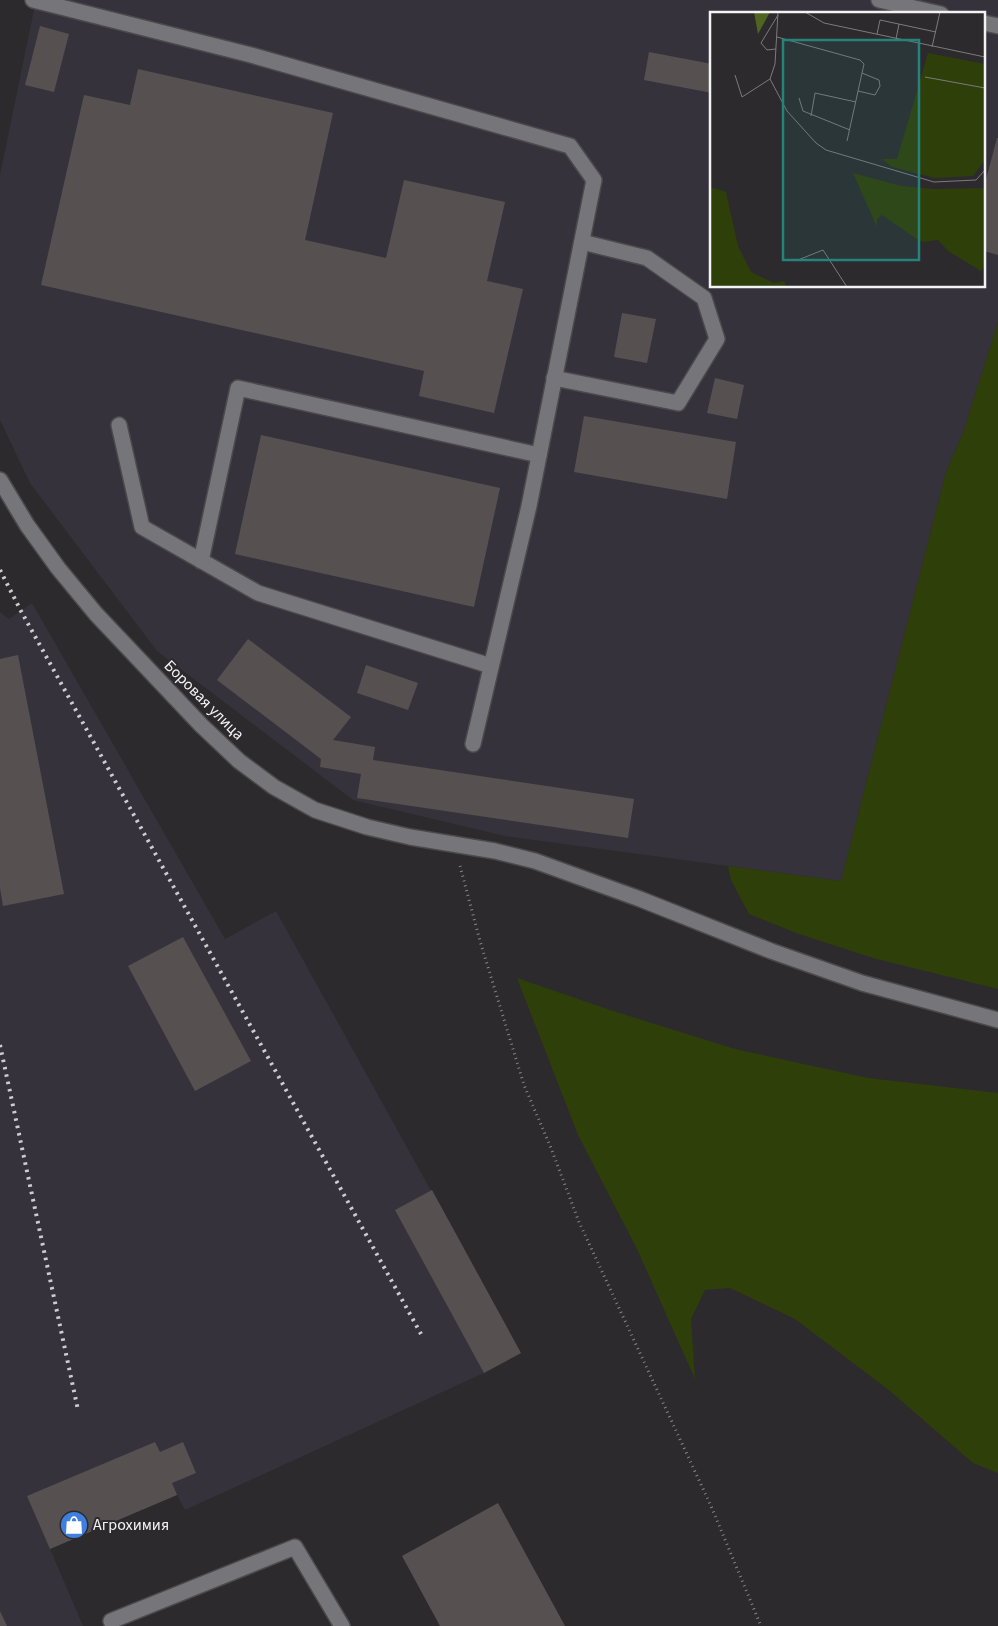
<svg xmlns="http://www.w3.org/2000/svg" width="998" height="1626" font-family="'Source Sans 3',sans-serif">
<rect width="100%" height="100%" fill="#2c2a2d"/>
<g fill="#36323b" fill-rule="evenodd">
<path d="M36,0H998V322L963,433L946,472L841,881L505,836L353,800L157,651L30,483L0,420V175ZM712,14H984V286H712Z"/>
<path d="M32,603L225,939L276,911L521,1353L484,1373L185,1510L177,1495L50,1549L83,1626H0V612L9,619Z"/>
</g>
<g fill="#2f3f09">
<path d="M998,322V989L873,958L799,934L749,914L731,880L728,866L841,881L946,472L963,433Z"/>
<path d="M517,978L610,1010L735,1049L868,1078L998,1093V1473L973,1463L890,1391L795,1319L730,1288L705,1290L691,1319L695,1379L637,1249L578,1135Z"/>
</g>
<g fill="#565150">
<path d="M40,26L69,34L54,92L25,85Z"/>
<path d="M649,52L712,64V93L644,80Z"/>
<path d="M138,69L333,113L305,240L386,258L404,180L505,202L487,281L523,289L494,413L419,396L424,371L41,285L84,95L130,105Z"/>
<path d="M997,138H998V255L984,251V187Z"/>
<path d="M622,313L656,319L647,363L614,357Z"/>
<path d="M715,378L744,385L737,419L707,413Z"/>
<path d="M584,416L736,442L727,499L574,472Z"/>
<path d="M261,435L500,488L474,607L235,554Z"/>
<path d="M248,639L351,717L333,740L375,747L373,760L634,799L628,838L357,798L361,774L320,767L321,759L217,680Z"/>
<path d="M18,655L64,894L3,906L0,888V659Z"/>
<path d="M366,665L418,683L408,710L357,693Z"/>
<path d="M183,937L251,1061L195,1091L128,966Z"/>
<path d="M432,1190L521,1353L484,1373L395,1210Z"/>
<path d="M155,1442L160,1452L183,1442L196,1473L172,1483L177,1495L50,1549L27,1496Z"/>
<path d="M498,1503L565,1626H440L402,1556Z"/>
<path d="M0,1611L7,1626H0Z"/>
</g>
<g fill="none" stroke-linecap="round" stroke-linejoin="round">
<defs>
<g id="minor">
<path d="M33,0L251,55L570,146L594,180L529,506L473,744"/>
<path d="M879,0L941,14"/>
<path d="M984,23L998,26"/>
<path d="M554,378L678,403L717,339L704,298L647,258L582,242"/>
<path d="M119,425L142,527L258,593L491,666"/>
<path d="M0,480L27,525L58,568L96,614L201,725L239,761L274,787L315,810L367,827L410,837L495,851L535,861L640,899L771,951L862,983L998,1020"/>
<path d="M201,561L238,388L539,455"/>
<path d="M111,1621L295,1547L342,1626"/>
</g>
</defs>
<use href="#minor" stroke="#4a494b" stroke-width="18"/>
<path stroke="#868587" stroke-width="3" stroke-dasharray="1 4" stroke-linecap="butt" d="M460,866L480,941L524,1085L551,1148L579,1222L711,1506L761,1626"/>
<use href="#minor" stroke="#767579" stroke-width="15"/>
<g stroke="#cecccf" stroke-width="4" stroke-dasharray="2.5 5" stroke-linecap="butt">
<path d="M0,570L21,611L421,1334"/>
<path d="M0,1045L78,1410"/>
</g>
</g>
<defs>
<symbol id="shop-disc" viewBox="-11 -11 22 22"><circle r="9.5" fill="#3f7fe0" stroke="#2c2a2d"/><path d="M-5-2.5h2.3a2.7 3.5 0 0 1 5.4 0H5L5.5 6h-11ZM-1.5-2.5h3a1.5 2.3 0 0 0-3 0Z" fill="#fff"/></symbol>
</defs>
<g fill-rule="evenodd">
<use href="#shop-disc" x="58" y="1509" width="32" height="32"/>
</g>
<g text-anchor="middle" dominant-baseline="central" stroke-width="4" stroke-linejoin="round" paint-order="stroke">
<g font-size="16" fill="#f3f2f4" stroke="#2c2a2d">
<text transform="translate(204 700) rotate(45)">Боровая улица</text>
</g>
<g font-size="16" fill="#f3f2f4" stroke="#2c2a2d" text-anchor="start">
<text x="93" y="1525">Агрохимия</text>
</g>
</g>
<g transform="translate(710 12)">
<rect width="275" height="275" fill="#2c2a2d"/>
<path d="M218,41L275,52V148L263,164L225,166L182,155L172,147H187ZM143,161L191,174L224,177L275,176V254L271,259L238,239L228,228L213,230L205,226L172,203L167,207V215ZM0,175L16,180L28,234L41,260L64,271L74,269L76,275H0Z" fill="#2f3f09"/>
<path d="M44,0H60L48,22Z" fill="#4f651f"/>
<path fill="none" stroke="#7c7a7d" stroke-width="1" d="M68,0L65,52L60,67L77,99L106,131L116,138L224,170L266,168L275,158M95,0L114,11L275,45M167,22L170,8L226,20M67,25L150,48L154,52L137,129M186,27L189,12M222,35L230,0M66,37L57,38L51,31L68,3M25,63L32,85L60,67M215,65L275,76M148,79L165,83L170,74L169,68L152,61M89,86L93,99L140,118M101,104L105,81L146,90M88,248L113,238L137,275"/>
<path fill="#26827b" fill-opacity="0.15" stroke="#26827b" stroke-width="2.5" d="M73,28H209V248H73Z"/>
<rect width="275" height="275" fill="none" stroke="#f3f2f4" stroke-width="2.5"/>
</g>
</svg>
